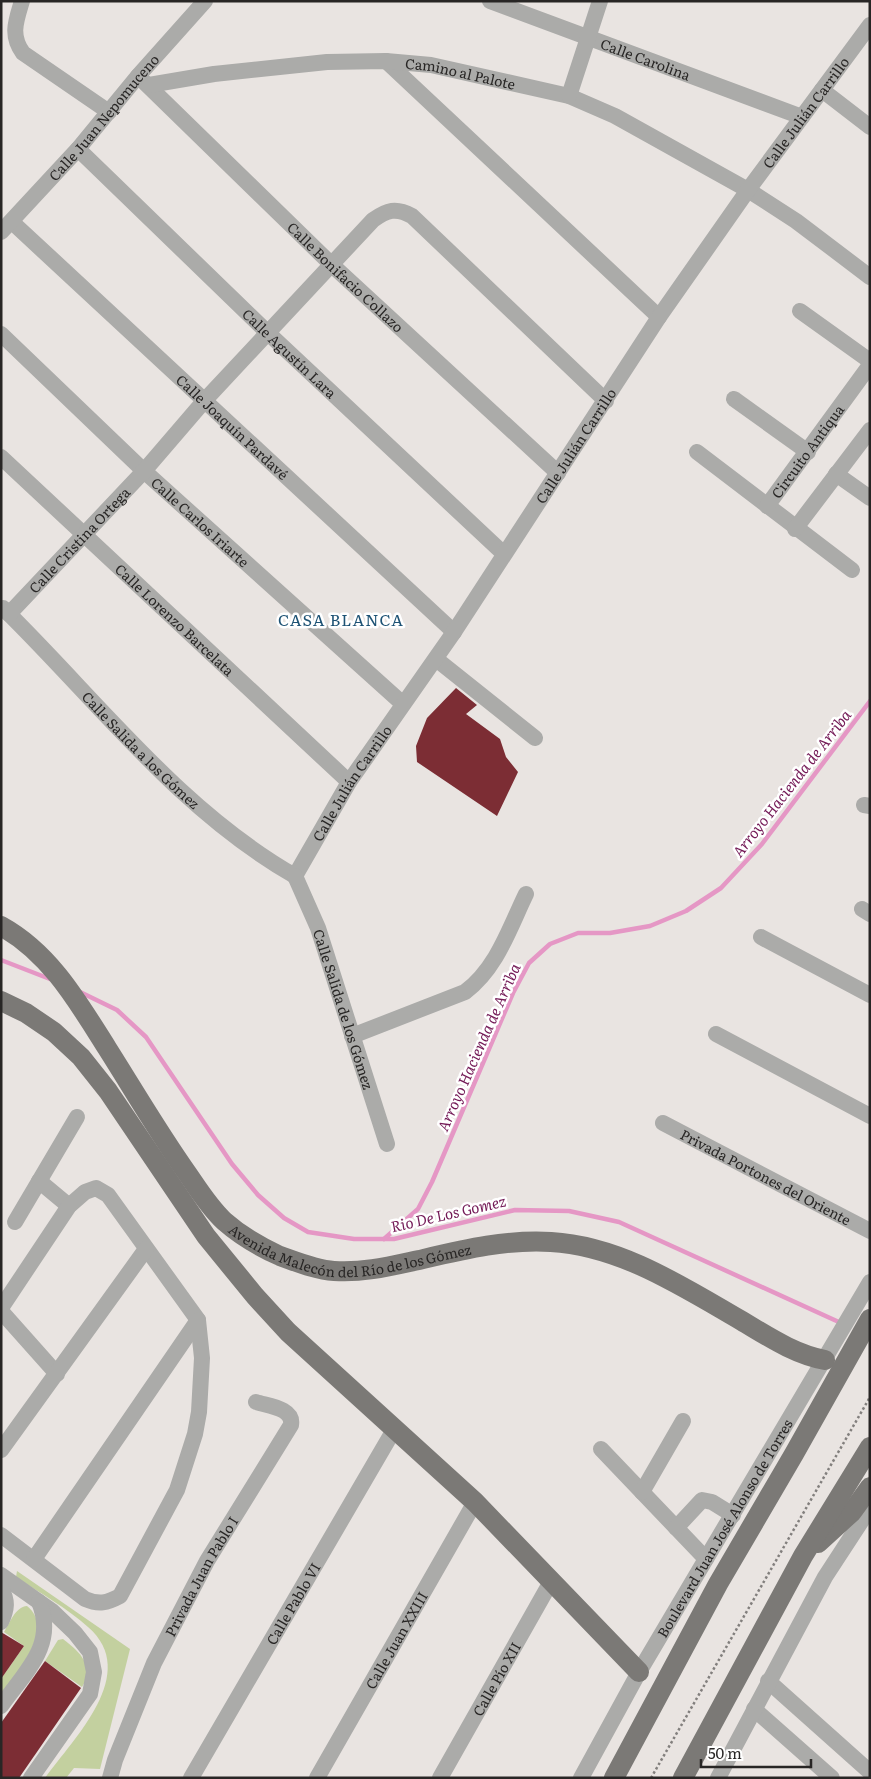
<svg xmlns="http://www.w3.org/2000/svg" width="871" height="1779" font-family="Literata,serif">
<rect width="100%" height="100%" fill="#e9e4e1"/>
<g fill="#c3d09f">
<path d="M17,1571L130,1649L100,1769L74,1768L66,1778H45C74,1738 141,1673 88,1627C67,1608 40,1593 16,1577Z"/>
<path d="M27,1606C56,1629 16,1673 1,1695V1679L24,1646L4,1632C10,1623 15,1607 27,1606Z"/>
<path d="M63,1639C80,1652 95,1666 82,1687L45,1661L58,1640Z"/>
</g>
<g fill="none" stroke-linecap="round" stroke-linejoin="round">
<g stroke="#e597c5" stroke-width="4.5">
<path d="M1,960L50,979"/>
<path d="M80,992L117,1010L146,1037L232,1164L258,1195L284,1218L308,1232L354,1239H394L515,1210L569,1211L619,1222L841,1323"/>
<path d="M384,1239L418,1209L432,1182L513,993L529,963L550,944L578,933H610L650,926L686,911L721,888L762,844L870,701"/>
</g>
</g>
<g fill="#7c2d34">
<path d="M456,688L477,705L466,714L500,739L506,757L518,772L497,816L417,762L416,746L427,718Z"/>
<path d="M1,1632L24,1646L1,1679Z"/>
<path d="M45,1661L81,1688L19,1778H1V1723Z"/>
</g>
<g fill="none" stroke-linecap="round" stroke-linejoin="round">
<path stroke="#827f7d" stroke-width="2.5" stroke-dasharray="2.5 2.5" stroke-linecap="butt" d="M651,1778L870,1397"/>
<g stroke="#ababa9" stroke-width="16">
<path d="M22,1C16,21 10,35 23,53L109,112"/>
<path id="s1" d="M490,1L802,117"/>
<path d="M386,61L659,317"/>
<path id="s2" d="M138,76L332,265L558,473"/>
<path id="s3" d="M149,85L214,74L327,62L386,61L431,65L569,96L615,116L748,190L796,221L870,277"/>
<path d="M822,90L870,127"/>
<path d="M569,96L600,1"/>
<path id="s4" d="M78,149L268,333L504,554"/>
<path id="s5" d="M12,222L454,632"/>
<path id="s6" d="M1,232L78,149L138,76L205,1"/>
<path d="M800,311L870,361"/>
<path id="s7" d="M1,334L144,471L403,704"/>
<path d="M734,399L808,452"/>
<path d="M697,452L852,570"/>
<path id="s8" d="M1,457L349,782"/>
<path d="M836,474L870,498"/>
<path id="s9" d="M767,506L870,365"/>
<path d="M795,529L870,430"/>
<path id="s10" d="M3,608C97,700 179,810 295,876"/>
<path id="s11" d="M9,614L144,471L205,400L373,220C387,210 396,207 412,216L606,401"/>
<path d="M436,659L535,738"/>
<path d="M864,805L870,806"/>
<path id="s12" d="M295,876L349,782L454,632L659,317L748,190L870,25"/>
<path id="s13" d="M295,876L318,928L387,1144"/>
<path d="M862,909L870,914"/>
<path d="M761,937L870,995"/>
<path d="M716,1034L870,1116"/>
<path d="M352,1036L465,992C497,968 509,929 526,894"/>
<path id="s14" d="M663,1123L870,1231"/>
<path d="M39,1181L69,1206"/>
<path d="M15,1222L77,1117"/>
<path d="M1,1308L69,1206L85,1192L96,1188L108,1195L198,1320L202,1358L199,1412L195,1434L177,1490L120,1596C107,1603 99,1605 85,1599L1,1535"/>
<path d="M1,1311L57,1374"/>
<path d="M601,1449L706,1559"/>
<path d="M1,1450L146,1249"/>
<path d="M642,1492L683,1421"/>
<path d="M676,1528L702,1500L712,1502L733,1515"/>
<path d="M34,1559L198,1320"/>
<path d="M1,1575L52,1611L75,1633L90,1652L94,1672L90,1694L31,1778"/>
<path d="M1,1588C8,1601 7,1609 1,1622"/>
<path d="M768,1681L870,1772"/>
<path d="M1,1706C25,1672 57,1645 39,1602"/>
<path d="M754,1709L832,1778"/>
<path id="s15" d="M110,1778L115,1760L154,1663L207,1561L291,1425C294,1408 268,1406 256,1402"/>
<path id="s16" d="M191,1778L395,1428"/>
<path id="s17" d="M317,1778L475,1502"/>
<path id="s18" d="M440,1778L552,1580"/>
<path id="s19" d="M581,1778L639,1672L870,1282"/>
<path d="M718,1778L825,1577L870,1508"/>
</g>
<g stroke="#7b7976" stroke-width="20">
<path id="s20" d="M1,926C50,953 78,1002 107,1048C133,1089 158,1132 187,1173C198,1189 209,1207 224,1221C241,1236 260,1247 280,1256C297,1262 316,1270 334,1271C364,1273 391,1266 419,1260C462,1250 507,1239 551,1242C621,1246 683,1287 742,1321C769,1337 794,1354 825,1360"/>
<path d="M1,1001L26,1013L54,1032L81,1057L108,1091L206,1236L255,1296L288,1332L475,1502L639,1672"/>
<path d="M818,1543L852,1512L870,1487"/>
<path d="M614,1778L718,1584L794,1454L870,1319"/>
<path d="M683,1778L803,1556L870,1447"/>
</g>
</g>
<g text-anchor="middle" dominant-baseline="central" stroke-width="5" stroke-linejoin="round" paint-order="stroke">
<g font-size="14" fill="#282625" stroke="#fff">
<text stroke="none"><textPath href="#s1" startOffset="166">Calle Carolina</textPath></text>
<text stroke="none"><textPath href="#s3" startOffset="314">Camino al Palote</textPath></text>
<text stroke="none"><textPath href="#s12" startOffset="919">Calle Julián Carrillo</textPath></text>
<text stroke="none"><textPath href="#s6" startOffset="154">Calle Juan Nepomuceno</textPath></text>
<text stroke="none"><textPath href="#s2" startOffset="289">Calle Bonifacio Collazo</textPath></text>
<text stroke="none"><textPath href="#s4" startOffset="294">Calle Agustín Lara</textPath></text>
<text stroke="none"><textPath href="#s5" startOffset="301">Calle Joaquín Pardavé</textPath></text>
<text stroke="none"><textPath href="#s12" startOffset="514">Calle Julián Carrillo</textPath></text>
<text stroke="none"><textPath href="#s9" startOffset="68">Circuito Antiqua</textPath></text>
<text stroke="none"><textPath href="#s7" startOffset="274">Calle Carlos Iriarte</textPath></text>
<text stroke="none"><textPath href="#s11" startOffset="102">Calle Cristina Ortega</textPath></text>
<text stroke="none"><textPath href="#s8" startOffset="238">Calle Lorenzo Barcelata</textPath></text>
<text stroke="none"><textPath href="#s10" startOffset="198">Calle Salida a los Gómez</textPath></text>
<text stroke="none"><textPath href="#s12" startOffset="109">Calle Julián Carrillo</textPath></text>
<text stroke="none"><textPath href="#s13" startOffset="142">Calle Salida de los Gómez</textPath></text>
<text stroke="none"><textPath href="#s14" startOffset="116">Privada Portones del Oriente</textPath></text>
<text stroke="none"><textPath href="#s20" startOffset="508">Avenida Malecón del Río de los Gómez</textPath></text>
<text stroke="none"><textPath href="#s19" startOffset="288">Boulevard Juan José Alonso de Torres</textPath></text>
<text stroke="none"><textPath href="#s15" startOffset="222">Privada Juan Pablo I</textPath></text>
<text stroke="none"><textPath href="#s16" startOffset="202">Calle Pablo VI</textPath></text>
<text stroke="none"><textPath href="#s17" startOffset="159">Calle Juan XXIII</textPath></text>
<text stroke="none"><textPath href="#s18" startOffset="114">Calle Pío XII</textPath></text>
</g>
<g font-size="15" font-style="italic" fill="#731956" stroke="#fff">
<text transform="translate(791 783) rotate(-52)">Arroyo Hacienda de Arriba</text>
<text transform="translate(478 1047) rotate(-66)">Arroyo Hacienda de Arriba</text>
<text transform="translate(448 1213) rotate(-13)">Rio De Los Gomez</text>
</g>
<g font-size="16" letter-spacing="1" fill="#1d5274" stroke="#fff">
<text x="341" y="619">CASA BLANCA</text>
</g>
</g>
<rect width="871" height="1779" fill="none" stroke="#282625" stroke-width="5"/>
<path d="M701 1759v8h110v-8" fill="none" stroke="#282625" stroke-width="2.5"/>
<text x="708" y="1759" font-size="15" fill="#282625" stroke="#ffffff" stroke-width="4" paint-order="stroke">50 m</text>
</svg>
